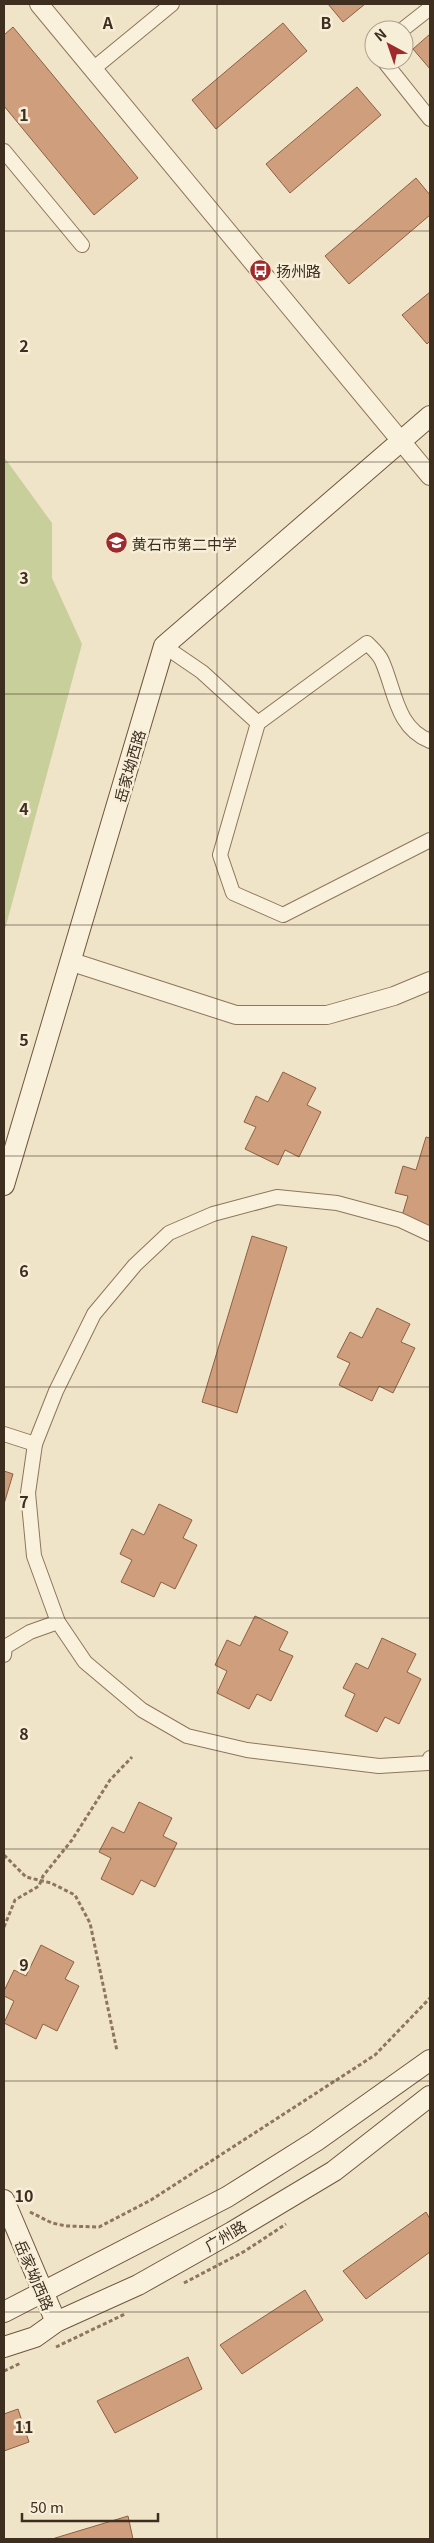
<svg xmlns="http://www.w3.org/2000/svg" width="434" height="2543" font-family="Georgia,'Noto Sans SC',serif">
<rect width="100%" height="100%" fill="#f0e4c8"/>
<path fill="#c9cf9b" d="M4,457L52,523V578L82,644L4,933Z"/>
<g fill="#cf9f7d" stroke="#8d5f41">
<path d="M328,4H365L343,22Z"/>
<path d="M283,23L307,51L216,129L192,100Z"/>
<path d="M13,27L138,178L94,215L4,106V35Z"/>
<path d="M430,34V69L413,49Z"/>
<path d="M357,87L381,115L290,193L266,164Z"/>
<path d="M416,178L430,195V215L349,284L325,256Z"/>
<path d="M430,292V341L427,344L402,315Z"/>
<path d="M283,1072L316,1088L307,1105L321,1112L299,1157L285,1150L278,1165L245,1149L256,1127L244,1122L256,1096L268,1102Z"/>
<path d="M426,1137L430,1138V1228L401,1219L408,1196L395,1193L403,1166L416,1170Z"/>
<path d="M252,1236L287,1247L237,1413L202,1402Z"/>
<path d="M377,1308L410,1324L401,1342L415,1348L393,1393L379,1386L372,1401L339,1385L350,1363L337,1357L350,1332L362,1338Z"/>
<path d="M4,1471L13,1474L4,1504Z"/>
<path d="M159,1504L192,1520L183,1538L197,1545L175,1589L161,1582L154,1597L121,1582L132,1560L120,1554L132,1529L144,1535Z"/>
<path d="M255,1616L288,1632L279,1650L293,1656L271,1701L257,1694L249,1709L217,1693L227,1671L215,1665L227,1640L240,1646Z"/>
<path d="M382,1638L416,1654L407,1672L421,1679L399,1724L385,1717L377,1732L345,1716L355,1694L343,1688L356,1663L368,1669Z"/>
<path d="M139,1802L172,1818L163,1836L177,1843L155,1887L141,1880L133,1895L101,1879L111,1858L99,1852L112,1827L124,1833Z"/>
<path d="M41,1945L74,1962L65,1979L79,1986L57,2031L43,2024L36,2039L4,2023L14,2001L4,1996V1991L14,1970L26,1976Z"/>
<path d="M426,2212L430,2219V2252L366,2299L343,2271Z"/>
<path d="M305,2290L323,2320L242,2374L220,2345Z"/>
<path d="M188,2357L202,2389L115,2433L97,2401Z"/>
<path d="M18,2409L29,2442L4,2451V2414Z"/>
<path d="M128,2516L133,2539H52Z"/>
</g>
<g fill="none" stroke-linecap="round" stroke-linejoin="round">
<defs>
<g id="minor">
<path d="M402,30L430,8"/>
<path d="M383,60L430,119"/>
<path d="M93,69L172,4"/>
<path d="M4,151L82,245"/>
<path d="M164,646L202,672L258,723"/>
<path d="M430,741C396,728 395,690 382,661C379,654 372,648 367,643L258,723L220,855L233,893L283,915L430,840"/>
<path d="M4,1434L35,1444L56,1391L94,1314L135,1265L169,1233L213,1214L277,1197L337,1203L400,1220L430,1234"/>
<path d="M35,1444L28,1493L34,1556L58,1622L85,1662L142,1710L187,1736L247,1750L379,1766L428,1763L430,1758"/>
<path d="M4,1655L5,1647L30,1632L58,1622"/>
</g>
<g id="tertiary">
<path d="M39,4L430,476"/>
<path d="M72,962L236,1015H327L394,996L430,981"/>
</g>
<g id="secondary">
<path d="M4,1185L164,646L430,416"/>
<path d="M4,2200L56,2322"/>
<path d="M4,2312L227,2197L316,2141L430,2060"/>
<path d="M4,2347L35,2337L56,2322L138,2285L232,2232L334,2171L430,2096"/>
</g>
</defs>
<use href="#minor" stroke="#8d765c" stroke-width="16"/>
<use href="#tertiary" stroke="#8d765c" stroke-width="20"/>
<use href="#secondary" stroke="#6f573f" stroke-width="22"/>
<g stroke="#8d765c" stroke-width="3" stroke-dasharray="4 2.5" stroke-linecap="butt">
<path d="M4,1855L26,1877L51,1883L75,1895L90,1923L117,2051"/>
<path d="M4,1927L15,1900L39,1886L43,1876L72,1840L110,1780L132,1757"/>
<path d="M30,2212L52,2223L66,2226L99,2227L151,2200L375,2055L430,1998"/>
<path d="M184,2283L245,2251L286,2224"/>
<path d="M56,2347L125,2314"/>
<path d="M4,2371L21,2363"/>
</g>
<use href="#minor" stroke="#faf1dc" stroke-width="14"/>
<use href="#tertiary" stroke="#faf1dc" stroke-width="18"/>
<use href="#secondary" stroke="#faf1dc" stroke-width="20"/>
</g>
<path fill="none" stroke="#3d2e20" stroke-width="1" stroke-opacity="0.55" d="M217,4V2539M4,231H430M4,462H430M4,694H430M4,925H430M4,1156H430M4,1387H430M4,1618H430M4,1849H430M4,2081H430M4,2312H430"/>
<defs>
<symbol id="bus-disc" viewBox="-11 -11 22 22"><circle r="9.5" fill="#9e2a2b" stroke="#f7eed8"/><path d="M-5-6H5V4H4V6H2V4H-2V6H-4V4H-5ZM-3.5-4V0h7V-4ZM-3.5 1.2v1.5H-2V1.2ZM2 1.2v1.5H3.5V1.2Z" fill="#fff"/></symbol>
<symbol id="school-disc" viewBox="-11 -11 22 22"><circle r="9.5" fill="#9e2a2b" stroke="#f7eed8"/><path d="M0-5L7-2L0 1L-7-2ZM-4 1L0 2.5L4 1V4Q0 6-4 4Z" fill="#fff"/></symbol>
</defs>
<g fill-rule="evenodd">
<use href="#bus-disc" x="248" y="258" width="25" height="25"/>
<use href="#school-disc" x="104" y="530" width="25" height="25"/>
</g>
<g text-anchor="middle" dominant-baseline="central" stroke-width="5" stroke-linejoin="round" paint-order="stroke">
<g font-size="15" fill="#3d2e20" stroke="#f7eed8" text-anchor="start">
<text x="276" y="270">扬州路</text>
<text x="132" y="543">黄石市第二中学</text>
</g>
<g font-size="15" fill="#3d2e20" stroke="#f7eed8">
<text transform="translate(129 766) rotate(-74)">岳家坳西路</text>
<text transform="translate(225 2235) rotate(-30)">广州路</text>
<text transform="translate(35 2275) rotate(67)">岳家坳西路</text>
</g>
</g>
<g font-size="16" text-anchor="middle" font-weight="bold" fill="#3d2e20" stroke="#f7eed8" stroke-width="5" stroke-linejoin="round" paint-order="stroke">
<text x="108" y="29">A</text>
<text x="326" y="29">B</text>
<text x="24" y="121">1</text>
<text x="24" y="352">2</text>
<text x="24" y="584">3</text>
<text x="24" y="815">4</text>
<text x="24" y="1046">5</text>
<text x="24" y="1277">6</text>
<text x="24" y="1508">7</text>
<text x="24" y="1740">8</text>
<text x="24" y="1971">9</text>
<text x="24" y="2202">10</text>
<text x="24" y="2433">11</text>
</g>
<rect width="434" height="2543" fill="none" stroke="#3d2e20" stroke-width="10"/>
<g transform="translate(389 45) rotate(320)"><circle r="24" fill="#f7eed8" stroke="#ada18e"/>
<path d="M0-4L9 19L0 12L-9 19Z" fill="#9e2a2b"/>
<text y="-8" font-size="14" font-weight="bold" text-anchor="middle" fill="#3d2e20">N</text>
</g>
<path d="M22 2513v8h136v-8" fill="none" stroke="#3d2e20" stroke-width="2.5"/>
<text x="30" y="2513" font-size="15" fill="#3d2e20" stroke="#f7eed8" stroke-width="4" paint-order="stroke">50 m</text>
</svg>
